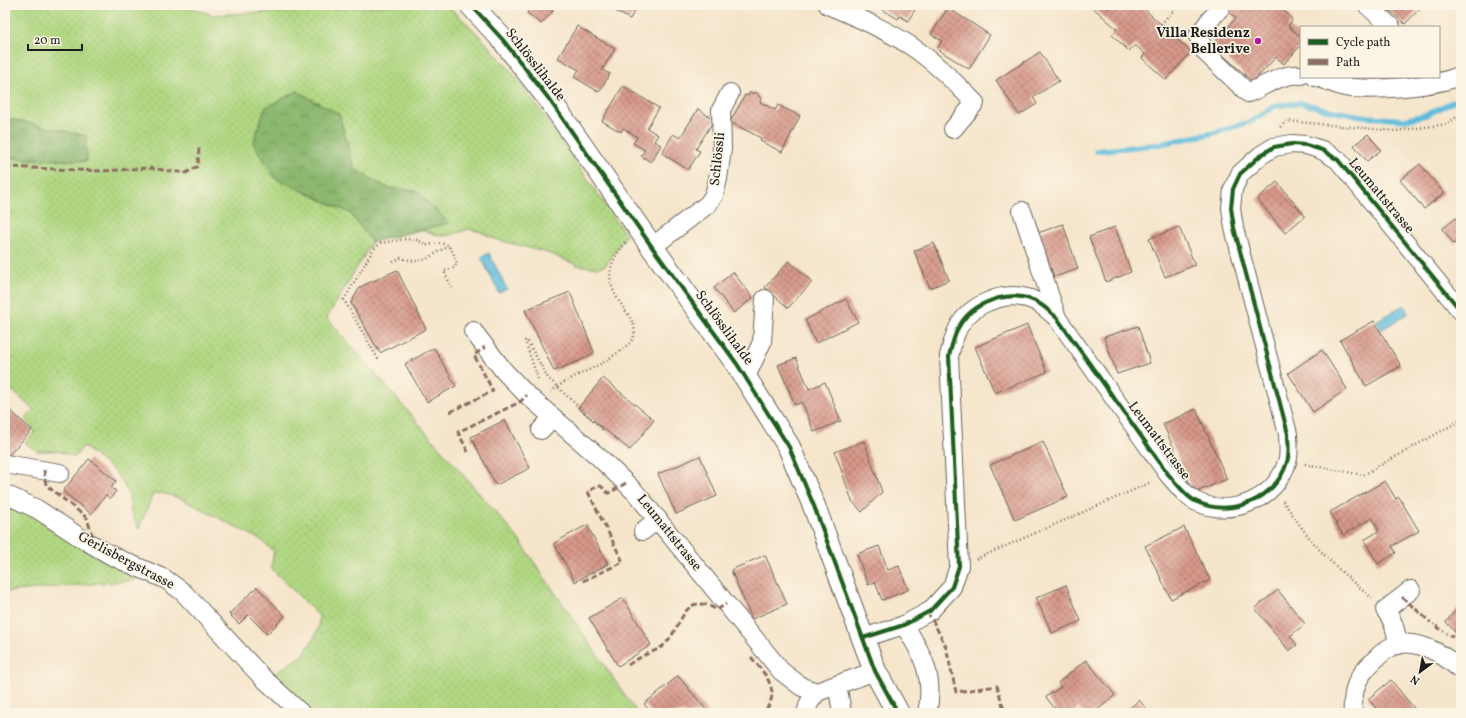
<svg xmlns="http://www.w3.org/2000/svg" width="1466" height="718" font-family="Vollkorn,serif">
<defs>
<pattern id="grass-dots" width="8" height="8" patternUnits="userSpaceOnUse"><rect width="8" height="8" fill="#b0d782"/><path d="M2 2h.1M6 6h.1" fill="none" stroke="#97b870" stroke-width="1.8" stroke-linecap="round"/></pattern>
<pattern id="forest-crowns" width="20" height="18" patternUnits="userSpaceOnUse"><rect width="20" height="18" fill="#8cb870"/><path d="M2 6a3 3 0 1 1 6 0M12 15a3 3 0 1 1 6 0" fill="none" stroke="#72955b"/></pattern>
<pattern id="building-cross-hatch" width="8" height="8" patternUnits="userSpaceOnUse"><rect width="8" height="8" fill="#d7998a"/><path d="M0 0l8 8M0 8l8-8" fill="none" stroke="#ae7c70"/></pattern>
</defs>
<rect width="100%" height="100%" fill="#fcf5e5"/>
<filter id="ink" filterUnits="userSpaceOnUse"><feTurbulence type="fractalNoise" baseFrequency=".025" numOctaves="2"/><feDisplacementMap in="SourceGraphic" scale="8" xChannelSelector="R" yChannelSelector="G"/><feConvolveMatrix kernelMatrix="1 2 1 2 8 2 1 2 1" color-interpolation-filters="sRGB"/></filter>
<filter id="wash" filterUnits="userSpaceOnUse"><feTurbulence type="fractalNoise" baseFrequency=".012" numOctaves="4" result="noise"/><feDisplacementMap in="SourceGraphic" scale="16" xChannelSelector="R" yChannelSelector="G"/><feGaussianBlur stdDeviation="0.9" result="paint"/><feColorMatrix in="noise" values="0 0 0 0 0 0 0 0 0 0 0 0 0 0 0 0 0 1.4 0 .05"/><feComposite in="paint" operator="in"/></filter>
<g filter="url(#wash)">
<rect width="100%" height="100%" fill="#f5e5cb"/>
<g fill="url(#grass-dots)" stroke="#667a4f">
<path d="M5,5H181L213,15L396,5H447L478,34L511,71L536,104L626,235L606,265L597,268L577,265L548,253L495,239L481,232L469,229L451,235L441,236L421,230L448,222L417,191L387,188L354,169L339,114L275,178L350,213L372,242L327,318L517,537L637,713H311L301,706L273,677L281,669L304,654L315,636L319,626V616L271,568L274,551L261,540L180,498L162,493L153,494L139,529L131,512L129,496L123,483L114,471L83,446L75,457L58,451H37L25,443L35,432L25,419L34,410L5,384V158L86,161V136L5,118Z"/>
<path d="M5,500L141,574L134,580L5,592Z"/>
</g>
<g fill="url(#forest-crowns)" stroke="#546a46">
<path d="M297,91L339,114L354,169L387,188L417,191L449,223L372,242L350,213L275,178L253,143L265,108Z"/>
<path d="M5,118L86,136L87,161L5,158Z"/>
</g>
<g fill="#5dbbdb" stroke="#3c6c7c">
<path d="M489,253L507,289L499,293L481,257Z"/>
<path d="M1404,305L1408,314L1381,330L1376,321Z"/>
</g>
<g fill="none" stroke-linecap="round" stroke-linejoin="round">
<path stroke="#5dbbdb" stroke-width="5.5" d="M1096,151L1160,144L1214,133L1252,121L1275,106L1301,103L1337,112L1369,117L1404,120L1426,115L1461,98"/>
</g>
<g id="blocks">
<g fill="url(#building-cross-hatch)">
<path d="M534,5H545L553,11L541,24L527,13Z"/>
<path d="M604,5H638L630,19Z"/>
<path d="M875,5H918L908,21L900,16L898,19Z"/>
<path d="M1090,5H1140L1191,52L1166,80L1142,58L1145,54L1135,45L1129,51L1112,35L1117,29Z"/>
<path d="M1232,5H1277L1290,16L1292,21L1288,26L1301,37V45L1284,64L1276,57L1253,82L1212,45L1236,18L1227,11Z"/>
<path d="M1375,5H1423L1405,24L1389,10L1385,14Z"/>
<path d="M948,8L990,35L969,69L937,49L942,41L931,34Z"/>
<path d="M577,26L615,49L602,70L610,74L599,92L574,77L579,70L558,58Z"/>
<path d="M1040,52L1059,81L1033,97L1037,104L1019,115L996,80Z"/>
<path d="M623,86L659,108L647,128L658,135L654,141L661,145L651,162L641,156L645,150L633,143L637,137L623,128L621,132L602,121Z"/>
<path d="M749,93H757L761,99L760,102L775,110L778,105L800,116L782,152L760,141L761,138L730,122L745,95L748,96Z"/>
<path d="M698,109L714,120L696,149L700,151L688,170L662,153L673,134L680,138Z"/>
<path d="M1368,134L1381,150L1367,161L1354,145Z"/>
<path d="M1420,164L1444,193L1424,209L1400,180Z"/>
<path d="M1277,182L1305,216L1285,233L1257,199Z"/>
<path d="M1456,218L1461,224V238L1454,244L1442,229Z"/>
<path d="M1063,224L1078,269L1054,277L1038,233Z"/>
<path d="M1115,227L1131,272L1106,282L1089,237Z"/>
<path d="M1179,227L1195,265L1165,277L1149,239Z"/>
<path d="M934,243L949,280L930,288L914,251Z"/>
<path d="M789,261L812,282L788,308L765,287Z"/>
<path d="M397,270L426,329L380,353L351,303L360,287Z"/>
<path d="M733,272L753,298L734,313L714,288Z"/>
<path d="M570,292L594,352L584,359L554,371L525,310Z"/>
<path d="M846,299L858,322L816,343L805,320Z"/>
<path d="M1374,321L1401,366L1366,386L1340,340Z"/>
<path d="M1027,325L1047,372L995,393L975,347Z"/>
<path d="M1138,326L1150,363L1117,374L1104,337Z"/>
<path d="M434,348L456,386L427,402L405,364Z"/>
<path d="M1322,350L1347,389L1313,412L1288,373Z"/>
<path d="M796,358L809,389L825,382L841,421L814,432L802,402L795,405L778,365Z"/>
<path d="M603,378L654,420L630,450L578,408Z"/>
<path d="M5,406L32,430L6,458L5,457Z"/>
<path d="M1196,409L1227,479L1194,493L1163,424Z"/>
<path d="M505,420L530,468L496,485L471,437Z"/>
<path d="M864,441L882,492L862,512L852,501L835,452Z"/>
<path d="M1043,442L1068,497L1015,520L990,465Z"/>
<path d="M700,456L717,496L676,514L658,474Z"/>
<path d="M89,459L116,481L111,488L116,491L110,499L106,495L91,514L63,491Z"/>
<path d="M1385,481L1396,499L1399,497L1419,531L1392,546L1396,553L1378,564L1364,540L1379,531L1372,518L1343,535L1330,512Z"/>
<path d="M587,525L608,564L575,582L554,543Z"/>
<path d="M1184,527L1210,580L1171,599L1145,546Z"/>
<path d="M879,546L888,570L899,566L908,590L882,600L875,582L868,585L857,554Z"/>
<path d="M765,555L787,604L752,619L731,570Z"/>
<path d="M1066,585L1081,621L1052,633L1036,598Z"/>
<path d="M257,587L285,616L267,634L248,615L239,624L229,614Z"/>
<path d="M1278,590L1305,624L1290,636L1297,645L1289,651L1255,608Z"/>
<path d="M623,598L651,645L618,666L589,618Z"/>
<path d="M1461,604V639L1446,622Z"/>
<path d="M1086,660L1115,695L1094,713H1082L1078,708L1072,713H1058L1046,697L1061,687L1058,683Z"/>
<path d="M678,676L709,713H652L644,704Z"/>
<path d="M1391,680L1418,713H1380L1368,699Z"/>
<path d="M1139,700L1150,713H1124Z"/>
</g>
</g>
</g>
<g filter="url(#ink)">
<use href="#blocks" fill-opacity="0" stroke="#686259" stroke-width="1"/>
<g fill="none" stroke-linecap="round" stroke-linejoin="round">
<defs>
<g id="minor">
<path d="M828,5C856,17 885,29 911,46C935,62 955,82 975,103L953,129"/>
<path d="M1367,5L1391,27"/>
<path d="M1221,7L1209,21L1198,36L1205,52L1248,93C1265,86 1282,73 1301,75"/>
<path d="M1315,77C1325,79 1335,85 1345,87C1372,91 1437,87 1461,75"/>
<path d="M1022,211L1057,318"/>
<path d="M652,247L708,204L714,195L718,179L722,149L721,110L730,93"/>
<path d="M473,331L504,371L526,394L601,459L635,492L781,671L802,687L817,692L875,671"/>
<path d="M746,377L762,342L765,299"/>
<path d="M541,430L553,417"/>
<path d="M5,464L60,473"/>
<path d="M5,494L37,509L81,538L112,556L165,579L183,592L262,677L301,713"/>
<path d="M643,531L658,519"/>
<path d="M904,625C923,654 935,678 927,713"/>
<path d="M863,638L904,625L930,611L952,587L959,566L949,356C951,349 953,340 956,333C966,306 1001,291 1027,298C1039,301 1048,310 1057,318L1168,474C1177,484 1186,497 1197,502C1232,518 1276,499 1287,462C1290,454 1288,442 1288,434L1234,228L1231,208L1233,189L1240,174L1261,155L1274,147L1292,144L1306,145L1322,150L1338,160L1461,311"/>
<path d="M1398,645C1396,632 1394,620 1385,610L1411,590"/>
<path d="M836,686L839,695L842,713"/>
<path d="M806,713L809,703L817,692"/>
<path d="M1353,713C1352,703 1354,686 1360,677C1364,670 1383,650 1391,647C1396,644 1406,643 1412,644C1431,646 1447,658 1461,670"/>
</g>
<path id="major" d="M471,5L503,40L549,99L652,247L737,364L789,447L814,506L875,671L898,713"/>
</defs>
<use href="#minor" stroke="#686259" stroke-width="20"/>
<use href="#major" stroke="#686259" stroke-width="24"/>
<g stroke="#686259" stroke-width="2.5" stroke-dasharray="1 3" stroke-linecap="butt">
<path d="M1161,24L1179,5"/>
<path d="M1280,127L1287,121L1395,131L1447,124L1461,114"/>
<path d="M393,262L401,258C411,261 420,263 430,257C437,253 441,249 449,247"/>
<path d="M378,359L344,300L373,250L381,243L406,239L417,240L427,245L441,243L448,245L453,252L457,263L454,268L444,271L453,291"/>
<path d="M538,379L525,341L527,340L548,378L604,431"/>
<path d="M551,392C567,377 591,371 609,359C613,356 617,353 621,350C625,347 630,344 632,340C648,313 581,292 626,242"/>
<path d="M1305,464L1363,475L1461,420"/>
<path d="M1283,501C1291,512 1299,525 1308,536C1326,559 1349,579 1372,598"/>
<path d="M976,559L1152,482"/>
<path d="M1430,622L1436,626"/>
<path d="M1443,631L1450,635"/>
</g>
<use href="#minor" stroke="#fff" stroke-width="18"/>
<use href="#major" stroke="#fff" stroke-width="22"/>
<g stroke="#8d6e63" stroke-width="3" stroke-dasharray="6 3" stroke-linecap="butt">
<path d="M5,167L102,171L148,168L186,173L198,166L199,147"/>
<path d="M450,412L493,391L474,355L485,347"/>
<path d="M468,452L458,432L520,402L527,395"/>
<path d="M44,470L46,485L87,518L95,546"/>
<path d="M583,581L623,562L588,492L597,486H601L608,493L611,492L626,483"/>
<path d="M1402,597L1430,622"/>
<path d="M927,612L933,621L946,647L956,692L997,686L1005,713"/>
<path d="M1436,626L1443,631"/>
<path d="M1450,635L1453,637"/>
<path d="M751,657C765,674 783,692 763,713"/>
<path d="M628,665C634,661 641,657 647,654C653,651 659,650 664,645C675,635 681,614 690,607C698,601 710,605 717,610L726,604"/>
</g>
<defs>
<g id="cycleway">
<path d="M471,5L503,40L549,99L652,247L737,364L789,447L814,506L875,671L898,713"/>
<path d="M863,638L904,625L930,611L952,587L959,566L949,356C951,349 953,340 956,333C966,306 1001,291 1027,298C1039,301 1048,310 1057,318L1168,474C1177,484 1186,497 1197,502C1232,518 1276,499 1287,462C1290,454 1288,442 1288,434L1234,228L1231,208L1233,189L1240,174L1261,155L1274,147L1292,144L1306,145L1322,150L1338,160L1461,311"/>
</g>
</defs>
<use href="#cycleway" stroke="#fcf5e5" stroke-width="6"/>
<use href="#cycleway" stroke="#1b5e20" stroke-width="4"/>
</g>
</g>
<circle fill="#b5179e" stroke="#fcf5e5" stroke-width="1.5" cx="1258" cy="41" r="4"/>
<g text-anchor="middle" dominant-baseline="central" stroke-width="3.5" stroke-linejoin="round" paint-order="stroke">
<g font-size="14" font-weight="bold" fill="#1c1c1c" stroke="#fcf5e5" text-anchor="end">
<text x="1250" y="33">Villa Residenz<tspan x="1250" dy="16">Bellerive</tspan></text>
</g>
<g font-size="14" fill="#1c1c1c" stroke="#fcf5e5">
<text transform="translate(535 65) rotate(52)">Schlösslihalde</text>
<text transform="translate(718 159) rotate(-84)">Schlössli</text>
<text transform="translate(1381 196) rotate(50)">Leumattstrasse</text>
<text transform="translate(724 328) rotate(54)">Schlösslihalde</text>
<text transform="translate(1159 441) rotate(53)">Leumattstrasse</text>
<text transform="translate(669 533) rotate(51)">Leumattstrasse</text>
<text transform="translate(126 561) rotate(28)">Gerlisbergstrasse</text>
</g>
</g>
<rect width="1466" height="718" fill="none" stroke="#fcf5e5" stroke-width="20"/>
<rect x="1300" y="26" width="140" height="52" fill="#fcf5e5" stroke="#a29e95"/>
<rect x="1308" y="39" width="20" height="6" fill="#1b5e20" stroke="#a29e95"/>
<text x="1336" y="46" font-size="12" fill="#1c1c1c">Cycle path</text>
<rect x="1308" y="59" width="20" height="6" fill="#8d6e63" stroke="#a29e95"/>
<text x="1336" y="66" font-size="12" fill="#1c1c1c">Path</text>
<g transform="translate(1420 672) rotate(212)" stroke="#fcf5e5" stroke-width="3" paint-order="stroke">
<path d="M0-3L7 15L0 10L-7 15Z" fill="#1c1c1c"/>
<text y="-6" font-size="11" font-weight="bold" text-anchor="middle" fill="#1c1c1c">N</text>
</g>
<path d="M28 44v6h54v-6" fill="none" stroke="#1c1c1c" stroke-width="2"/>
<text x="34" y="44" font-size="12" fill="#1c1c1c" stroke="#fcf5e5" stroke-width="3" paint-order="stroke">20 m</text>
</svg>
